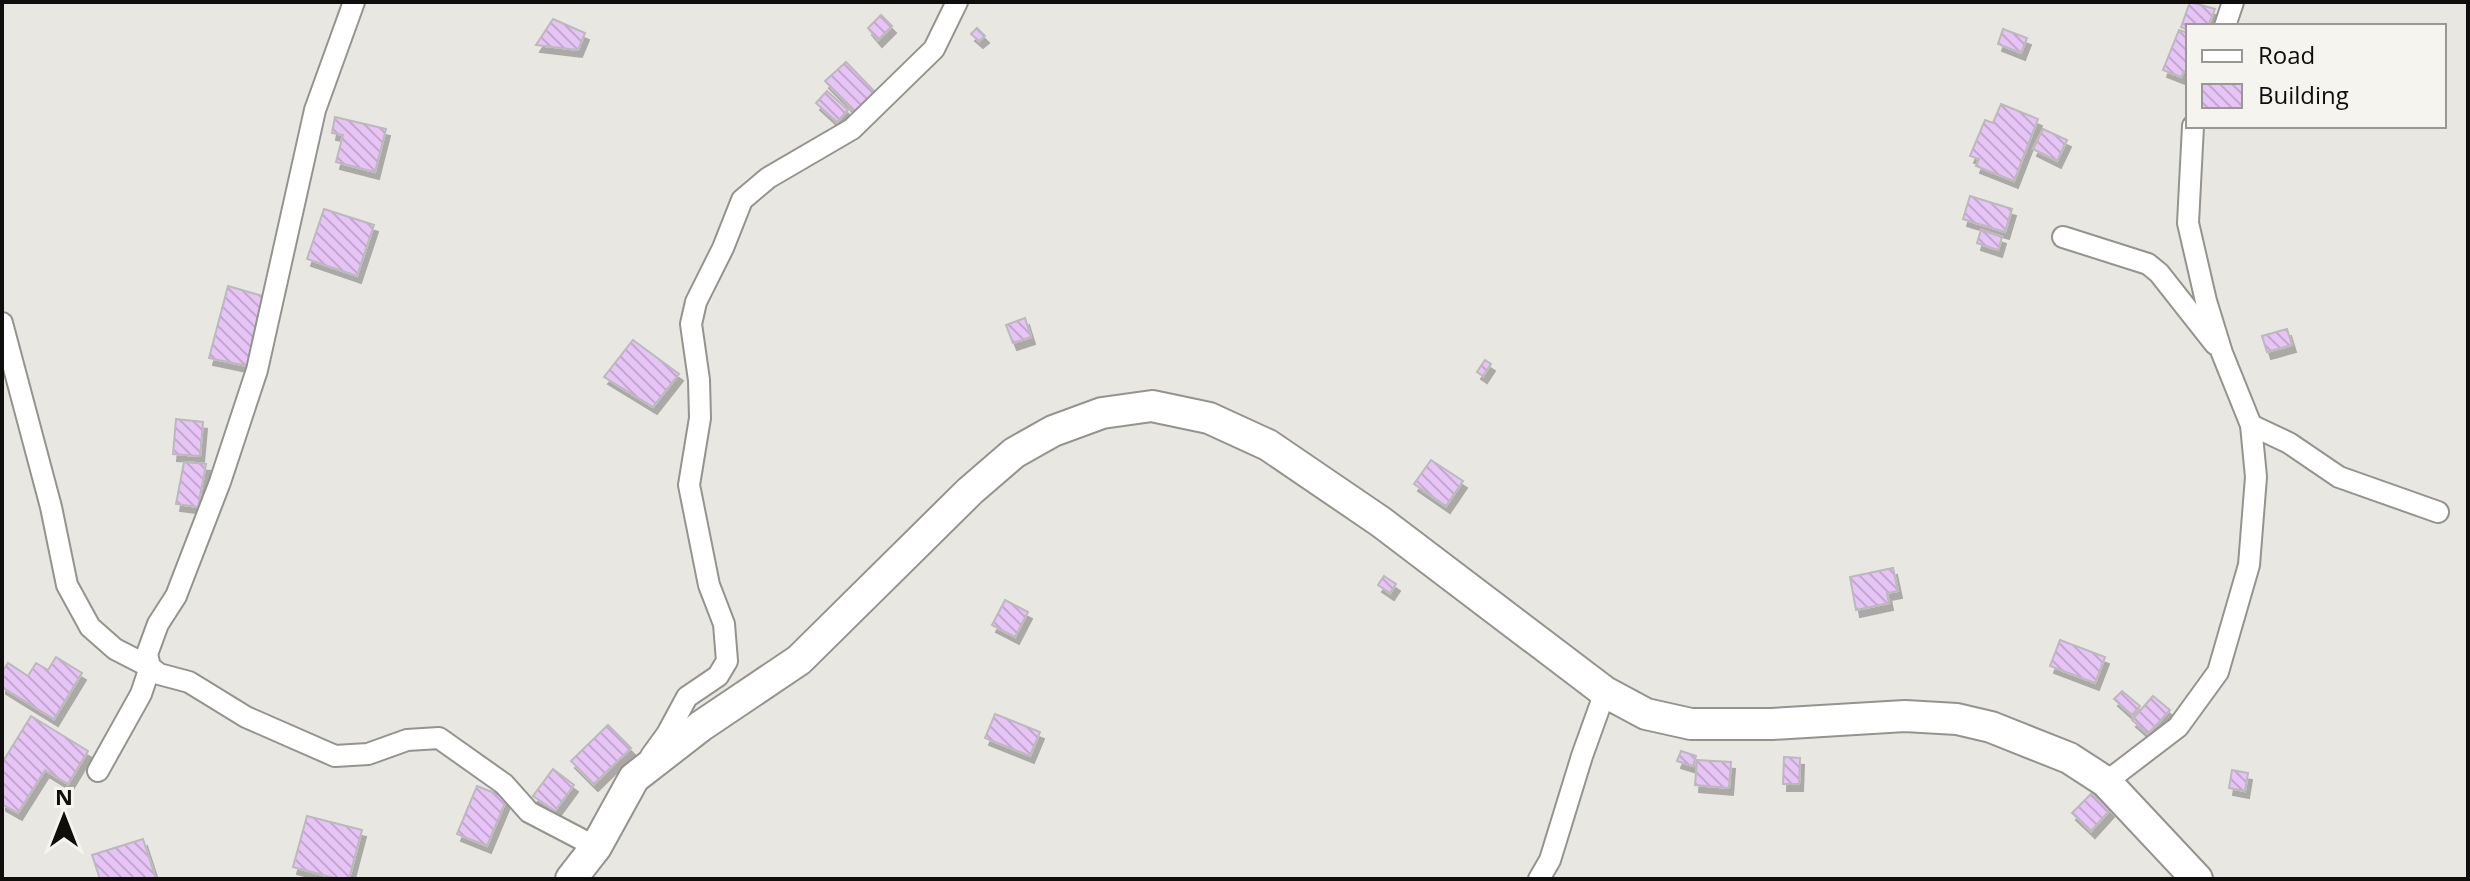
<svg xmlns="http://www.w3.org/2000/svg" width="2470" height="881" font-family="'Open Sans',sans-serif">
<defs>
<pattern id="building-back-hatch" width="6" height="6" patternUnits="userSpaceOnUse" patternTransform="scale(2)"><rect width="6" height="6" fill="#e6c4f5"/><path d="M-1 5l2 2M0 0l6 6M5-1l2 2" fill="none" stroke="#c4a7d1"/></pattern>
<filter id="shadow"><feDropShadow dx="4" dy="7" stdDeviation="0" flood-color="#0004"/></filter>
</defs>
<rect width="100%" height="100%" fill="#e8e7e2"/>
<g fill="url(#building-back-hatch)" stroke="#bcb9bd" stroke-width="2" filter="url(#shadow)">
<path d="M2190,2L2215,9L2208,26H2188V30L2181,27Z"/>
<path d="M881,15L892,26L878,40L868,28Z"/>
<path d="M553,19L585,33L578,50L536,45Z"/>
<path d="M977,28L985,36L979,41L971,34Z"/>
<path d="M2003,29L2027,38L2021,53L1998,44Z"/>
<path d="M2179,30L2188,33V72L2184,71L2181,77L2163,70Z"/>
<path d="M846,62L876,93L855,112L825,81Z"/>
<path d="M827,91L848,110L837,122L816,103Z"/>
<path d="M2001,104L2038,119L2014,181L1976,166L1979,159L1970,156L1985,120L1993,123Z"/>
<path d="M335,117L386,129L375,172L336,162L343,135L332,133Z"/>
<path d="M2043,129L2067,140L2057,161L2033,149Z"/>
<path d="M1970,196L2012,209L2005,232L1963,219Z"/>
<path d="M324,209L374,225L357,276L307,259Z"/>
<path d="M1981,230L2002,237L1998,250L1977,243Z"/>
<path d="M228,286L266,297L252,367L209,358Z"/>
<path d="M1025,318L1031,337L1013,343L1006,325Z"/>
<path d="M2287,329L2292,345L2267,352L2262,336Z"/>
<path d="M633,340L679,374L653,407L604,377Z"/>
<path d="M1485,360L1491,364L1483,376L1477,372Z"/>
<path d="M176,419L203,422L200,456L173,454Z"/>
<path d="M1431,460L1463,481L1446,506L1414,484Z"/>
<path d="M184,462L206,464L198,507L176,504Z"/>
<path d="M1893,568L1898,591L1887,593L1889,603L1856,610L1850,577Z"/>
<path d="M1384,576L1396,584L1390,593L1378,585Z"/>
<path d="M1005,600L1028,612L1015,637L992,625Z"/>
<path d="M2060,640L2105,657L2095,683L2050,666Z"/>
<path d="M56,657L82,673L54,719L2,687V672L8,663L28,676L36,663L48,670Z"/>
<path d="M2122,691L2140,706L2132,715L2114,699Z"/>
<path d="M2153,696L2170,710L2148,734L2132,720Z"/>
<path d="M995,714L1040,732L1030,756L985,738Z"/>
<path d="M31,716L88,751L68,784L45,770L18,813L2,804V763Z"/>
<path d="M608,725L631,748L594,784L571,761Z"/>
<path d="M1681,751L1696,756L1693,766L1677,761Z"/>
<path d="M1784,757L1800,758L1799,784H1783Z"/>
<path d="M1697,760L1731,762L1729,788L1695,785Z"/>
<path d="M553,769L574,785L555,811L533,796Z"/>
<path d="M2232,770L2248,773L2245,791L2229,788Z"/>
<path d="M477,786L507,798L487,846L457,834Z"/>
<path d="M2092,793L2110,810L2091,831L2072,813Z"/>
<path d="M307,816L362,830L349,879H338L293,867Z"/>
<path d="M143,839L156,879H100L92,855Z"/>
</g>
<g fill="none" stroke-linecap="round" stroke-linejoin="round">
<defs>
<g id="street">
<path d="M354,2L315,110L257,370L220,482L176,596L158,624L147,654L150,667L159,674L189,682L246,717L335,756L368,754L407,740L439,738L504,784L529,812L596,847"/>
<path d="M2225,26L2233,2"/>
<path d="M2063,237L2148,264L2159,273L2215,344"/>
<path d="M2,323L51,507L67,585L90,627L115,649L150,667L141,694L98,771"/>
<path d="M2251,425L2289,443L2339,477L2438,512"/>
<path d="M651,756L667,734L687,697L718,676L727,661L724,624L709,585L689,485L700,418L699,380L691,324L696,302L723,248L742,200L768,178L852,129L934,49L957,2"/>
<path d="M2106,782L2178,727L2218,672L2249,565L2256,477L2251,425L2222,353L2206,301L2188,223L2193,126"/>
<path d="M1539,879L1550,860L1582,756L1605,692"/>
</g>
<path id="secondary" d="M571,879L596,847L634,778L701,726L799,660L970,491L1014,453L1053,431L1102,413L1152,406L1209,418L1268,445L1381,522L1605,692L1646,714L1691,724H1772L1905,716L1957,719L1991,727L2069,758L2106,782L2197,879"/>
</defs>
<use href="#street" stroke="#94938e" stroke-width="24"/>
<use href="#secondary" stroke="#94938e" stroke-width="34"/>
<use href="#street" stroke="#fff" stroke-width="20"/>
<use href="#secondary" stroke="#fff" stroke-width="30"/>
</g>
<rect width="2470" height="881" fill="none" stroke="#0f0e0d" stroke-width="8"/>
<rect x="2186" y="24" width="260" height="104" fill="#f6f4ef" stroke="#9a9895" stroke-width="2"/>
<rect x="2202" y="50" width="40" height="12" fill="#ffffff" stroke="#9a9895" stroke-width="2"/>
<text x="2258" y="64" font-size="24" fill="#0f0e0d">Road</text>
<rect x="2202" y="84" width="40" height="24" fill="url(#building-back-hatch)" stroke="#9a9895" stroke-width="2"/>
<text x="2258" y="104" font-size="24" fill="#0f0e0d">Building</text>
<g transform="translate(64 817)" stroke="#f6f4ef" stroke-width="6" paint-order="stroke">
<path d="M0-6L14 30L0 20L-14 30Z" fill="#0f0e0d"/>
<text y="-12" font-size="22" font-weight="bold" text-anchor="middle" fill="#0f0e0d">N</text>
</g>
</svg>
